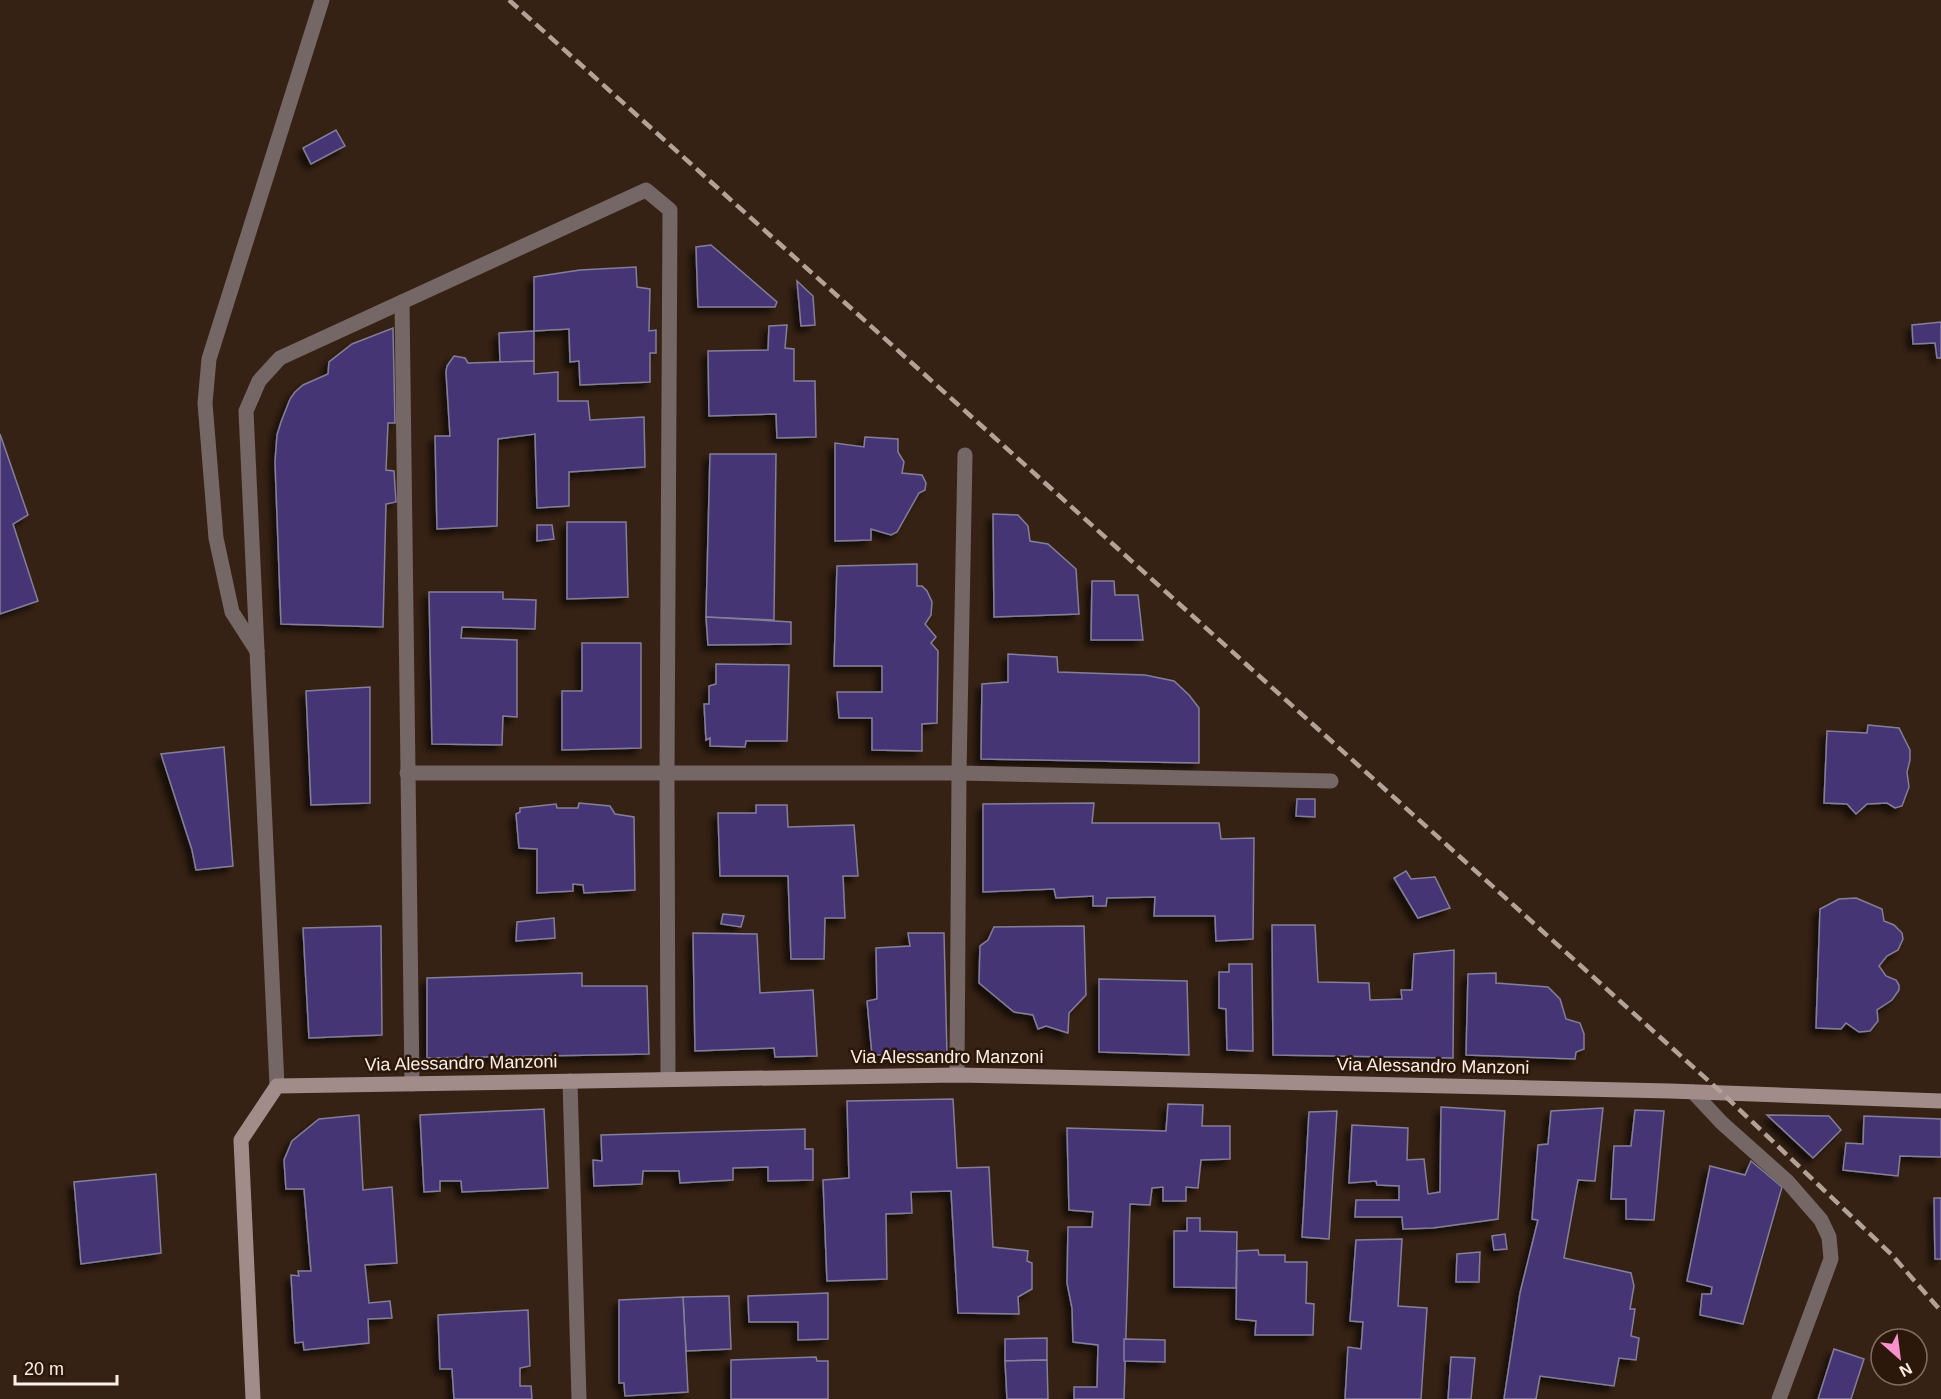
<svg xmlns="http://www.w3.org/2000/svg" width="1941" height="1399" font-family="Arial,sans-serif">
<defs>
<filter id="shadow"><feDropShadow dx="-5.5" dy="5.5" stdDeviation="3" flood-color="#0009"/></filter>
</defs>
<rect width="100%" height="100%" fill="#362214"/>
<g fill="#453574" stroke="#837f99" stroke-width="1.5" filter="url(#shadow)">
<path d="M336,130L345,146L311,164L303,148Z"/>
<path d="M711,245L777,302L775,307H698L696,247Z"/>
<path d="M636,267L637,287L650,289L649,331L656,330V353H650V382L580,385L579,361L570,362L569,329L534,331V277L580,270Z"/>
<path d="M797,281L813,296L815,325L801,326Z"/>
<path d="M1941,322V358H1937L1935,343L1913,344L1912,325Z"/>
<path d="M787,325L785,348L794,349V381H815L816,437L777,438L776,414L709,416L708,351L768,350L769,326Z"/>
<path d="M393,328L395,423H388L386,470L394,471L396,502L386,504L383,627L281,624L275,462L277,435L281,422L290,399L295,392L303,385L328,374L329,362L352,344Z"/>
<path d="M534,331V361L500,362L499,333Z"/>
<path d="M454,356L465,358L468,363L534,361V374L558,372V401H588L590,420L644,417L645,467L569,472V506L537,508L535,434L498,439L497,526L437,529L435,436H450L446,372L447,366Z"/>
<path d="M0,434L28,515L13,524L38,601L0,614Z"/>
<path d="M865,437L898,439V452L904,462L902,473L922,475L926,483L925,490L919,493L897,532L891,535L871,529V540L835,541V443L864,447Z"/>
<path d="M710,454H776L774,620L706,617Z"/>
<path d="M993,514L1018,515L1028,526L1030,541L1048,544L1076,569L1079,614L994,617Z"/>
<path d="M567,522H626L628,597L567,599Z"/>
<path d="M537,525H552L554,539L537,541Z"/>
<path d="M917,564V586H922L927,591L932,602L931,615L925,624L936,637L931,643L938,651L937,723L922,724V751L872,750V718H839L837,692H882V666H834L837,566Z"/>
<path d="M1092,581H1114L1115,595H1138L1143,640H1091Z"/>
<path d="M429,592H503V599L536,600L535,629L462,627L461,638L517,640V717L503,716L502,745L432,744Z"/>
<path d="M706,617L791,622V644L708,645Z"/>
<path d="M582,643H641V748L562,750V691H582Z"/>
<path d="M1008,654L1057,657L1058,672L1145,675L1174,681L1189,695L1199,708V763L981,759L982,684L1008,682Z"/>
<path d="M716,664L789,665L787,741H746L745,747L710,746V738L706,740L704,704H709V686L716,684Z"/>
<path d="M370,687V803L311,805L306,691Z"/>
<path d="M1868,725L1899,728L1910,750V760L1907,772L1909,787L1902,806L1895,808L1887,803L1867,804L1856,814L1847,804L1824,803L1827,731L1867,733Z"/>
<path d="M224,747L233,866L196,870L192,850L161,754Z"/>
<path d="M1297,799H1315V817L1296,816Z"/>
<path d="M579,803L610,806L615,814L634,817L635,890L584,893L583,885L573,884V891L537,893V849L519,848L516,814L520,812V808L556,804L557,808H578Z"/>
<path d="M1094,803L1092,823H1219L1221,839L1254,838L1253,939L1216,941L1215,916H1154L1155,897L1107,898L1106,906H1093V896L1056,898L1054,889L983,892V804Z"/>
<path d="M756,805H787L788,827L854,825L858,876H843L845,918H825L824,959H791L788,876H720L718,813H756Z"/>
<path d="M1406,871L1411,879L1435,877L1450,908L1418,918L1394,878Z"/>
<path d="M1856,898L1882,909L1884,921L1894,925L1902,933L1903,939L1898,950L1887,956L1879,966L1886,976L1896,980L1899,985V990L1892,1000L1877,1010L1878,1021L1870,1031L1859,1032L1846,1023L1841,1029L1816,1028L1820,909L1839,899Z"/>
<path d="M723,914L744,916L741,927L721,924Z"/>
<path d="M554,918L555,938L516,941L517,922Z"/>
<path d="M1272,925H1315L1318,982L1369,983L1370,1000L1402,999L1401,990H1412L1414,954L1454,950L1453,1058L1273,1055Z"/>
<path d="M381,926L382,1035L309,1038L303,928Z"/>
<path d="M1084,926L1086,995L1069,1013L1068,1033L1046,1026L1038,1029L1033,1015L1014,1012L979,983L980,946L988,940L994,927Z"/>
<path d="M693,933L757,934L760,993L813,990L817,1056L775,1057L774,1048L695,1051Z"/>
<path d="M908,933H944L947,1054L872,1055L867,1001L877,999L876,948L910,946Z"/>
<path d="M1229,964H1252L1253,1051L1227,1050L1226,1009L1219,1008V972H1229Z"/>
<path d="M582,973V986H647L649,1054L427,1058V978Z"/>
<path d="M1496,973V983L1548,987L1560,999L1566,1019L1580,1023L1584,1034V1049L1576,1052L1575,1059L1466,1055L1468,974Z"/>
<path d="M1099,979L1187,981L1189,1055L1099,1052Z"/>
<path d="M953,1099L957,1168L989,1167L993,1247L1028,1251L1027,1261L1032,1263V1289L1018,1297L1019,1314L958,1313L951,1191L911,1192L912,1213L886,1214L887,1279L827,1281L823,1180L849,1178L847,1101Z"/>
<path d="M1168,1104L1203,1105L1202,1126H1230V1159L1201,1160L1198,1188L1186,1187V1201H1163V1187L1152,1188L1150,1205L1130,1204L1124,1399H1074V1387H1097L1098,1345L1073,1342L1072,1308L1067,1283L1068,1227H1092L1093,1212L1069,1210L1067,1128L1166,1131Z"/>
<path d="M1441,1107L1505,1111L1498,1219L1433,1228L1403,1229L1402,1217H1355L1356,1200H1399V1186L1377,1185L1376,1181L1349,1183L1352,1125L1408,1128L1407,1160L1424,1159L1428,1194L1440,1192Z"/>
<path d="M1603,1108L1595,1181L1578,1180L1564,1258L1631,1273L1634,1286L1630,1309H1635L1631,1336L1639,1338L1636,1360L1619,1358L1614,1386L1540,1376L1536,1399H1504L1520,1293L1538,1220L1532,1219L1538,1145L1548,1144L1551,1111Z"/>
<path d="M544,1109L548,1188L462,1192L461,1181H440V1191L424,1192L420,1115Z"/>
<path d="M1635,1110L1664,1111L1654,1220L1626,1219V1199H1611L1614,1146H1631Z"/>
<path d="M1337,1111L1329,1239L1302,1237L1309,1112Z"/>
<path d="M359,1115L363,1190L392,1187L397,1263L365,1265L369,1303L390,1301L392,1318L368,1319L369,1343L304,1350L303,1342L295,1343L291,1275L299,1276L298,1271H311L304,1189H286L284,1160L292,1141L319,1119Z"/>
<path d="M1767,1115L1829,1116L1841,1130L1813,1158Z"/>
<path d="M1864,1116L1941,1119V1157L1900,1156L1898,1176L1843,1170L1846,1143L1863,1144Z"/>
<path d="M805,1129V1149H813V1180L768,1181V1167L733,1168V1180L680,1183L679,1171H643L642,1184L594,1186L593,1160L602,1161L601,1135Z"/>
<path d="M1751,1161L1782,1187L1743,1324L1700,1315L1702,1294H1711L1712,1287L1687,1281L1710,1166L1745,1175Z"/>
<path d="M156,1174L161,1253L81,1264L74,1182Z"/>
<path d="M1934,1198H1941V1259H1935Z"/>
<path d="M1187,1218H1200V1231L1237,1232L1236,1288L1174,1287V1231H1187Z"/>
<path d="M1505,1234L1507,1249L1494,1250L1492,1236Z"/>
<path d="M1402,1239L1398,1306L1427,1308L1421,1399H1345L1348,1347L1361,1349L1363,1322L1350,1321L1356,1240Z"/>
<path d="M1258,1250L1259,1255H1285V1262H1307L1306,1303L1314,1304L1313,1335H1255L1256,1321L1236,1319L1237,1251Z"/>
<path d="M1480,1252L1479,1282H1456L1457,1254Z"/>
<path d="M828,1293V1339L798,1340V1322H749L748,1296Z"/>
<path d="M729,1296L731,1349L686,1351L683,1297Z"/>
<path d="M683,1297L688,1392L625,1396L624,1383H619V1300Z"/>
<path d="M528,1310L530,1366L520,1368V1386H531L532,1399H454L452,1369H440L438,1315Z"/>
<path d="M1047,1338V1360L1005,1361V1339Z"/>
<path d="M1124,1339L1165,1340V1362L1124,1361Z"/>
<path d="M1834,1349L1864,1359L1851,1399H1818Z"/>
<path d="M816,1357L817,1361H828V1399H731V1360Z"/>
<path d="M1451,1357L1475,1358L1471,1399H1448Z"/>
<path d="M1047,1360L1048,1399H1007L1005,1361Z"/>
</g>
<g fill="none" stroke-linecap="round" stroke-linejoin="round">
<g stroke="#756766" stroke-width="15">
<path d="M402,302L412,1084"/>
<path d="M257,651L232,612L216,538L205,403L209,359L322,0"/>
<path d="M407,773H959L1331,781"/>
<path d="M957,1075L959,773L965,455"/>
<path d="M570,1081L579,1399"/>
<path d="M277,1086L246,411L259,381L280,358L646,190L670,210L667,774L668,1079"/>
<path d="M1693,1092L1722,1123L1787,1181L1821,1220L1829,1237L1831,1259L1779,1399"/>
</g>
<path stroke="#a18c89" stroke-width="15" d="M253,1399L241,1140L277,1086L957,1075L1670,1091L1941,1101"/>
<path stroke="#b3a298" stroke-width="4.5" stroke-dasharray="12 6" stroke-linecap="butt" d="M509,0L1722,1093L1891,1254L1941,1311"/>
</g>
<g text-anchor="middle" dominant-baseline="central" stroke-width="5" stroke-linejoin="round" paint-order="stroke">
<g font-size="18" fill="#fef0e7" stroke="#2c180b">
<text x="947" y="1057">Via Alessandro Manzoni</text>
<text transform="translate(461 1063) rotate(-1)">Via Alessandro Manzoni</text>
<text transform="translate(1433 1066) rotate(1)">Via Alessandro Manzoni</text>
</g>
</g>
<g transform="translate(1899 1357) rotate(152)"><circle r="28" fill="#2c180b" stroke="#806e63" stroke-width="1.5"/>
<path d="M0-4.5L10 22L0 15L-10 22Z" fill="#f890cc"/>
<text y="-9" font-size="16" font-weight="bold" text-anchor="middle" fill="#fef0e7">N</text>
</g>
<path d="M15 1375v9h102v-9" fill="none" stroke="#fef0e7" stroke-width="3"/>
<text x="24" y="1375" font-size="18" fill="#fef0e7" stroke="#2c180b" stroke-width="4.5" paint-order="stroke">20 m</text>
</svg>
